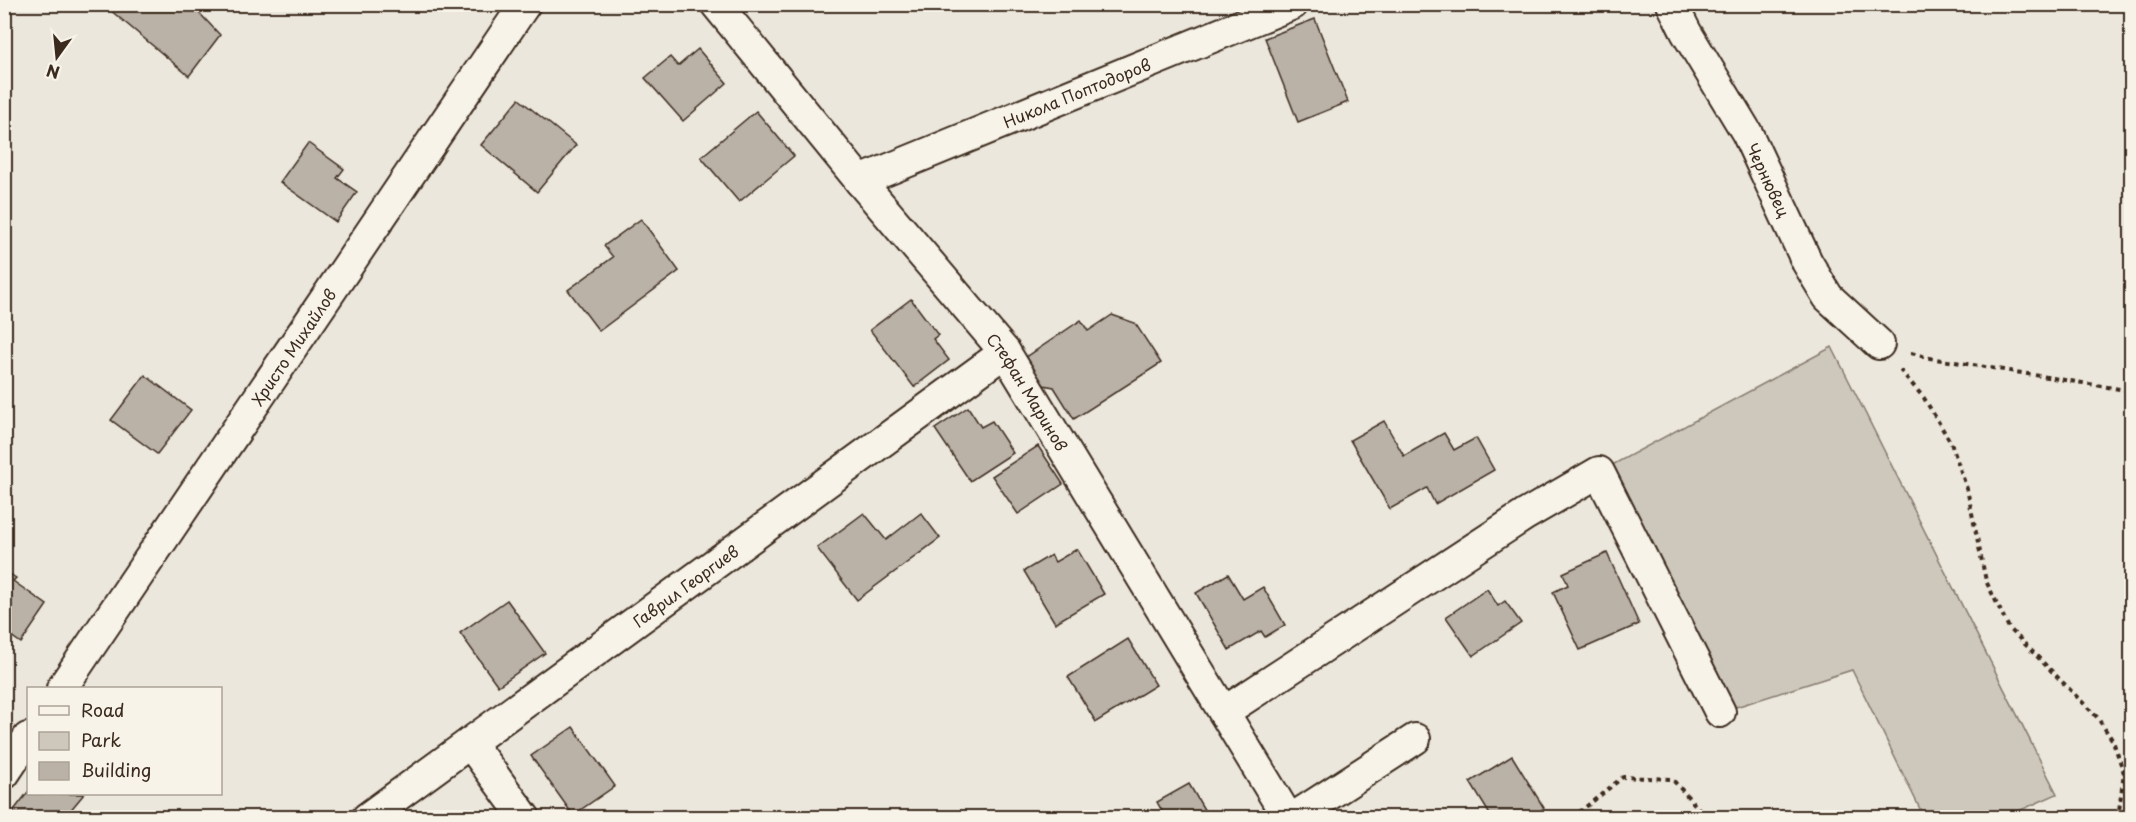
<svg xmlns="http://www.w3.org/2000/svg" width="2136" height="822" font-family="'Playpen Sans',sans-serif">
<rect width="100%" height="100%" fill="#ece7dc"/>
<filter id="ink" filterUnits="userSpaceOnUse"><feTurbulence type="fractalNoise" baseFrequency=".0167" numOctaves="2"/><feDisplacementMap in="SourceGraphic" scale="12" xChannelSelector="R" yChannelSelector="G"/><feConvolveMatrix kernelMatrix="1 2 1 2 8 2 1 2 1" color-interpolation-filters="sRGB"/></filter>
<g filter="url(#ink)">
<path fill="#cec8bc" stroke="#84796d" stroke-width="1.5" d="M1832,347L2057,794L2005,817H1924L1852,670L1720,712L1599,472Z"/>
<g fill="#bab2a7" stroke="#3b2a1e" stroke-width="1.5">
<path d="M103,4H191L220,35L189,76Z"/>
<path d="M1315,19L1348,102L1298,122L1265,38Z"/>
<path d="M698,49L727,83L683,121L645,78L670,57L678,66Z"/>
<path d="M519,99L576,145L537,192L481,145Z"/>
<path d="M756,111L794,156L739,202L701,157Z"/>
<path d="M308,143L344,169L337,178L357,192L336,222L280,182Z"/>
<path d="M641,219L679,271L599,331L568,290L613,257L604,246Z"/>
<path d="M911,299L938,335L933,339L949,360L914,387L870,330Z"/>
<path d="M1112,315L1135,323L1161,363L1074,419L1054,387L1043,385L1025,358L1081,320L1088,331Z"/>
<path d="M145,375L191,410L157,454L111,420Z"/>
<path d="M968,407L981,427L992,421L1013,453L970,481L935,429Z"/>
<path d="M1384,421L1404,456L1444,433L1454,450L1476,438L1494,470L1435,504L1427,488L1390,509L1350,440Z"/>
<path d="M1038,446L1063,484L1018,514L992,476Z"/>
<path d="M864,513L886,540L921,513L940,538L857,600L817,548Z"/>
<path d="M1077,549L1104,594L1055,623L1024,571L1051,555L1055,562Z"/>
<path d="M1607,553L1639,624L1580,650L1553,592L1568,585L1563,573Z"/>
<path d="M4,570L16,578L13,581L47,605L21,643L4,631Z"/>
<path d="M1228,574L1243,599L1263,587L1285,625L1265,637L1261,631L1229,650L1196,593Z"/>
<path d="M1487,589L1498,606L1505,601L1521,623L1473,656L1446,617Z"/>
<path d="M507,600L545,653L498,686L460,633Z"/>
<path d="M1128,639L1156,685L1096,722L1068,677Z"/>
<path d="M573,727L615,786L573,815L531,756Z"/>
<path d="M1512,756L1544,808L1529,818H1492L1470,782Z"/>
<path d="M1189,784L1209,818H1166L1157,802Z"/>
<path d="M28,792V794H84L64,818H15L11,814Z"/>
</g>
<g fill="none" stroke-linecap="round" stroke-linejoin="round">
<defs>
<g id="street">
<path id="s1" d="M716,4L860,181L1005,352L1288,818"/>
<path id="s2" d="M1672,4L1686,32L1747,133L1807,262L1828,297L1879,344"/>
<path id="s3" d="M860,181L1293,4"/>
<path id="s4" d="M62,688L525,4"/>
<path d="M1224,712L1525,515L1599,472L1720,712"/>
<path d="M470,743L525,818"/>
<path d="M4,774L28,738"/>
<path id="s5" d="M367,818L1005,352"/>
<path d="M1293,818L1415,739"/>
</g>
</defs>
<use href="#street" stroke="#3b2a1e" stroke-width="34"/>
<g stroke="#3b2a1e" stroke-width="4" stroke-dasharray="4.5 4.5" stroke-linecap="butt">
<path d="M1911,353L1930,358L2132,391"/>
<path d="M1900,370L1924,398L1951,443L1967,489L1986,581L2009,628L2097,717L2113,741L2124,773L2118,818"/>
<path d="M1572,818L1623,777L1672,779L1707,818"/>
</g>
<use href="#street" stroke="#f7f3e8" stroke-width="30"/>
</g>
</g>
<g text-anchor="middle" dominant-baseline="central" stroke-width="5" stroke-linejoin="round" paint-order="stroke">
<g font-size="16" fill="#3b2a1e" stroke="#f7f3e8">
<text stroke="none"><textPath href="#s3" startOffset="234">Никола Поптодоров</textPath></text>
<text stroke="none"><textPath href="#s2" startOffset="201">Чернювец</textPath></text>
<text stroke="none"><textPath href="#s4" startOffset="412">Христо Михайлов</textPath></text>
<text stroke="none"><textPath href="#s1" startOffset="498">Стефан Маринов</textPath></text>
<text stroke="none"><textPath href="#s5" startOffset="394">Гаврил Георгиев</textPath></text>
</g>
</g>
<rect width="2136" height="822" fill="none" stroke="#f7f3e8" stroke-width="24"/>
<rect x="12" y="12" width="2112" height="798" fill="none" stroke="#3b2a1e" stroke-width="2" filter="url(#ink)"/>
<rect x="27" y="687" width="195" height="108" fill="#f7f3e8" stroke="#aca397" stroke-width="1.5"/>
<rect x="39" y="706" width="30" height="9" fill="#f7f3e8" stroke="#aca397" stroke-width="1.5"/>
<text x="81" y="717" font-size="18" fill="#3b2a1e">Road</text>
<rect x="39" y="732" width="30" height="18" fill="#cec8bc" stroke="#aca397" stroke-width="1.5"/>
<text x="81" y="747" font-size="18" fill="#3b2a1e">Park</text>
<rect x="39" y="762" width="30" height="18" fill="#bab2a7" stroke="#aca397" stroke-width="1.5"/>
<text x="81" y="777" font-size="18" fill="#3b2a1e">Building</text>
<g transform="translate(57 57) rotate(195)" stroke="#f7f3e8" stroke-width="4.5" paint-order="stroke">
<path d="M0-4.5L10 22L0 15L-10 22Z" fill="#3b2a1e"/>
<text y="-9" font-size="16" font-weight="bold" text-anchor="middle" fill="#3b2a1e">N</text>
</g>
</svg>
